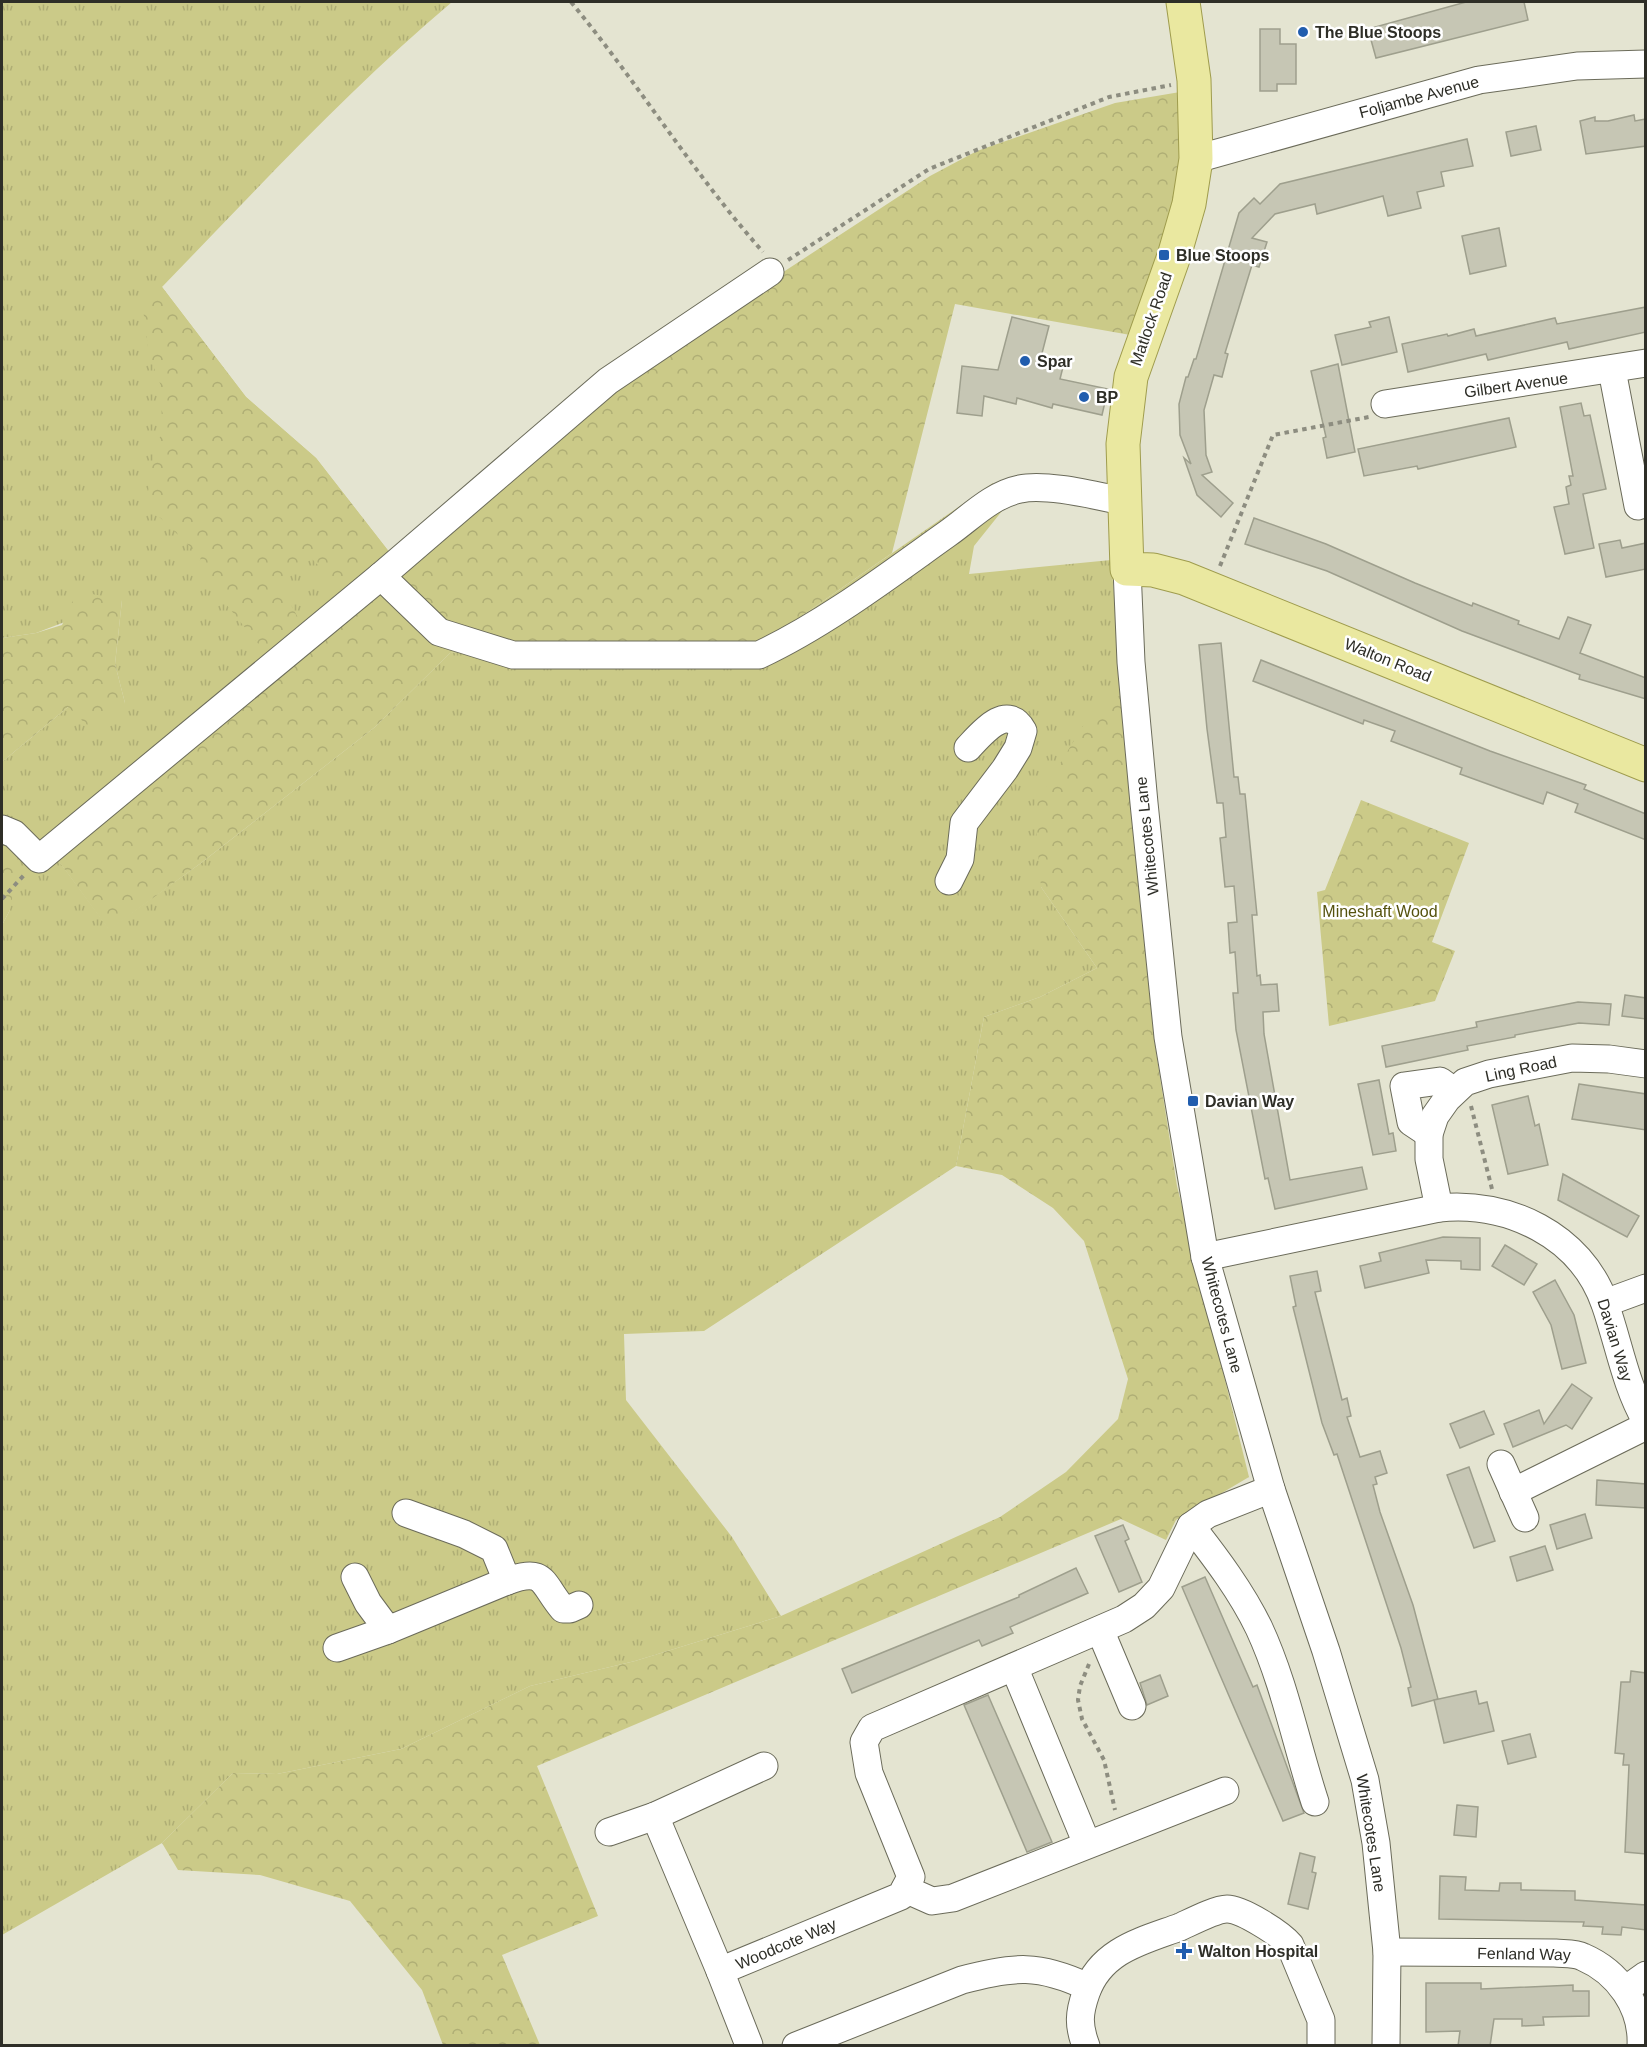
<svg xmlns="http://www.w3.org/2000/svg" width="1647" height="2047" font-family="Helvetica,sans-serif">
<defs>
<pattern id="grass-tufts" width="24" height="20" patternUnits="userSpaceOnUse" patternTransform="scale(1.5)"><rect width="24" height="20" fill="#cbca88"/><path d="M3 7l-1-3M5 7V3M7 7l1-3M15 17l-1-3M17 17v-4M19 17l1-3" fill="none" stroke="#afae75"/></pattern>
<pattern id="forest-crowns" width="20" height="18" patternUnits="userSpaceOnUse" patternTransform="scale(1.5)"><rect width="20" height="18" fill="#cbca88"/><path d="M2 6a3 3 0 1 1 6 0M12 15a3 3 0 1 1 6 0" fill="none" stroke="#afae75"/></pattern>
</defs>
<rect width="100%" height="100%" fill="#e4e4d1"/>
<path fill="url(#grass-tufts)" d="M2,2H452C349,89 256,190 162,287L246,397L316,458L390,553L56,857L109,929L201,863L375,727L450,653L512,648L760,645L993,483L1002,511L974,546L969,574L1111,560L1123,697L1041,887L1097,968L1040,997L984,1017L956,1166L704,1331L624,1334L626,1400L732,1537L781,1616L635,1661L530,1686L401,1749L277,1774L233,1773L162,1843L2,1935V925L10,910L2,838V762L68,707L125,703L115,664L122,600L36,633L2,638Z"/>
<g fill="url(#forest-crowns)">
<path d="M1180,92L1181,153L1171,233L1136,336L955,304L892,553L760,645L512,648L450,653L375,727L201,863L109,930L55,856L609,386L930,176L977,151L1115,103Z"/>
<path d="M162,287L246,397L316,458L390,553L333,599L321,568L307,554L278,581L302,625L267,655L197,568L201,557L147,505L150,471L162,430L161,386L149,355L142,301Z"/>
<path d="M77,591L122,600L115,664L125,703L90,728L68,707L2,762V638L36,633L62,625Z"/>
<path d="M1123,697L1155,1045L1177,1186L1249,1477L1176,1520L1166,1540L1121,1519L537,1766L598,1916L502,1955L540,2045H443L422,1990L350,1901L260,1875L178,1870L162,1843L233,1773L277,1774L401,1749L530,1686L635,1661L781,1616L1000,1517L1066,1472L1118,1419L1128,1379L1084,1241L1053,1208L1002,1175L956,1166L984,1017L1040,997L1097,968L1041,887L1034,806L1089,716Z"/>
<path d="M1361,800L1469,843L1432,942L1455,951L1435,1001L1329,1026L1317,892L1325,890Z"/>
<path d="M2,838L20,854L10,910L2,925Z"/>
</g>
<g fill="#c6c6b4" stroke="#9e9f8d" stroke-width="1.5">
<path d="M1466,2H1524L1528,20L1376,58L1368,29Z"/>
<path d="M1260,29H1280V44H1296V84H1277V91H1260Z"/>
<path d="M1634,115L1635,121L1646,119V146L1586,154L1580,121L1595,117V121H1608Z"/>
<path d="M1536,126L1541,150L1511,156L1506,132Z"/>
<path d="M1467,139L1473,166L1441,172L1444,186L1417,192L1421,208L1388,216L1383,196L1317,214L1315,204L1275,214L1252,238L1267,242L1259,267L1252,265L1225,353L1228,354L1222,377L1214,375L1204,410L1206,455L1212,472L1202,475L1233,503L1221,517L1197,495L1184,458L1191,464L1180,435L1179,404L1186,377H1188L1194,359H1196L1239,213L1254,198L1260,204L1280,184Z"/>
<path d="M1499,228L1506,266L1470,274L1462,236Z"/>
<path d="M1646,307V332L1569,349L1567,342L1488,360L1486,354L1408,372L1402,344L1447,334L1448,336L1474,329L1476,336L1555,318L1557,324Z"/>
<path d="M1012,317L1049,326L1040,361L1063,367L1060,379L1108,389L1102,415L1053,404L1052,408L1017,398L1016,404L984,396L982,416L957,413L962,366L998,370Z"/>
<path d="M1389,317L1397,352L1342,365L1335,335L1371,327L1369,322Z"/>
<path d="M1338,364L1355,452L1327,458L1323,438L1326,437L1311,371Z"/>
<path d="M1581,403L1584,416L1590,415L1606,489L1583,494L1594,548L1565,554L1554,507L1569,504L1566,487L1571,485L1569,476H1573L1560,407Z"/>
<path d="M1509,418L1516,447L1418,469L1417,466L1364,476L1358,449Z"/>
<path d="M1254,518L1326,544L1415,583L1472,606L1473,603L1519,621L1518,624L1559,639L1568,617L1591,625L1580,653L1646,678V699L1579,679L1580,675L1462,631L1327,571L1245,544Z"/>
<path d="M1620,540L1622,548L1646,543V569L1606,577L1599,544Z"/>
<path d="M1221,643L1234,777H1238L1240,794H1245L1257,915H1252L1257,976L1260,975L1261,985L1277,984L1279,1011L1263,1012L1264,1034L1290,1180L1362,1167L1367,1189L1275,1209L1268,1178L1265,1179L1236,1030L1233,993H1238L1235,952L1230,953L1228,923L1237,922L1234,886L1225,887L1220,838L1226,837L1223,803H1217L1207,729L1199,645Z"/>
<path d="M1261,660L1490,751L1586,785L1584,789L1646,814V840L1575,812L1578,804L1547,792L1543,804L1460,774L1462,768L1391,741L1395,731L1364,720L1363,724L1253,681Z"/>
<path d="M1625,995L1646,998V1019L1622,1016Z"/>
<path d="M1578,1002L1611,1004L1609,1025L1579,1023L1515,1035V1037L1467,1046L1468,1050L1386,1067L1382,1046L1477,1027L1476,1022Z"/>
<path d="M1379,1080L1389,1134L1393,1133L1396,1151L1373,1155L1358,1084Z"/>
<path d="M1579,1084L1646,1094V1130L1572,1119Z"/>
<path d="M1528,1096L1535,1126L1539,1124L1548,1165L1508,1174L1492,1105Z"/>
<path d="M1563,1174L1639,1216L1627,1237L1558,1200Z"/>
<path d="M1443,1237L1480,1238V1270L1461,1269V1261L1426,1260L1429,1273L1365,1288L1360,1266L1381,1261L1379,1253Z"/>
<path d="M1505,1245L1537,1264L1524,1285L1492,1266Z"/>
<path d="M1317,1271L1321,1291L1315,1292L1342,1400L1347,1398L1351,1416L1347,1417L1360,1457L1380,1451L1387,1473L1375,1477L1377,1484L1373,1485L1380,1512L1413,1605L1438,1699L1412,1706L1408,1688L1411,1687L1401,1648L1337,1454L1334,1455L1322,1423L1293,1307L1296,1306L1290,1276Z"/>
<path d="M1555,1280L1574,1315L1586,1363L1562,1369L1551,1325L1533,1292Z"/>
<path d="M1572,1384L1592,1398L1572,1429L1566,1425L1513,1447L1504,1424L1539,1410L1544,1424Z"/>
<path d="M1484,1411L1494,1434L1460,1448L1450,1424Z"/>
<path d="M1469,1467L1495,1541L1474,1548L1447,1475Z"/>
<path d="M1597,1480L1646,1484V1508L1596,1505Z"/>
<path d="M1585,1514L1592,1538L1557,1549L1550,1525Z"/>
<path d="M1123,1525L1129,1539L1125,1541L1142,1582L1119,1592L1095,1536Z"/>
<path d="M1545,1546L1553,1570L1517,1581L1510,1557Z"/>
<path d="M1076,1568L1088,1593L1010,1627L1013,1633L982,1646L979,1640L852,1693L842,1669L1019,1597V1595Z"/>
<path d="M1205,1577L1253,1687L1257,1685L1304,1813L1283,1821L1182,1587Z"/>
<path d="M1631,1671L1646,1673V1854L1625,1852L1629,1765H1623L1624,1754L1615,1753L1621,1682H1630Z"/>
<path d="M1160,1675L1168,1696L1147,1705L1140,1683Z"/>
<path d="M1476,1691L1479,1704L1487,1702L1494,1731L1444,1743L1434,1700Z"/>
<path d="M988,1695L1052,1842L1027,1852L964,1705Z"/>
<path d="M1530,1734L1536,1757L1508,1764L1502,1741Z"/>
<path d="M1457,1805L1478,1807L1476,1837L1454,1835Z"/>
<path d="M1300,1853L1315,1857L1312,1872L1316,1873L1308,1909L1288,1904Z"/>
<path d="M1440,1876L1466,1877L1465,1890L1499,1891L1500,1883H1521V1890L1575,1891V1900L1646,1905V1930L1622,1927L1621,1935L1602,1934L1603,1927L1583,1926L1584,1922L1439,1919Z"/>
<path d="M1426,1983H1481V1989L1573,1985V1991H1589V2016L1543,2017L1544,2025L1522,2026V2019H1494L1490,2046H1458L1460,2031L1426,2032Z"/>
</g>
<g fill="none" stroke-linecap="round" stroke-linejoin="round">
<defs>
<g id="minor">
<path d="M1196,159L1479,80L1577,66L1646,64"/>
<path d="M1612,370L1638,506"/>
<path d="M1385,404L1646,363"/>
<path d="M1127,569L1131,662L1144,803L1168,1037L1205,1257L1271,1489L1326,1651L1365,1780L1376,1843L1387,1952L1386,2046"/>
<path d="M381,576L439,632L513,655H759C825,624 888,576 947,534C970,518 991,495 1020,489C1046,483 1097,496 1123,501"/>
<path d="M2,829L14,834L39,859L381,576L608,381L770,272"/>
<path d="M949,881L960,859L964,823L1005,769L1018,748L1023,731C1007,702 982,733 968,748"/>
<path d="M1429,1134L1411,1122L1404,1086L1440,1081L1454,1091"/>
<path d="M1439,1208L1429,1159V1134L1435,1116L1447,1099L1465,1082L1489,1074L1572,1058L1609,1059L1646,1064"/>
<path d="M1205,1257L1439,1208C1508,1201 1581,1235 1605,1304C1619,1344 1625,1384 1646,1421"/>
<path d="M1605,1303L1646,1288"/>
<path d="M1501,1464L1525,1518"/>
<path d="M1513,1492L1646,1426"/>
<path d="M406,1513L464,1534L494,1549L507,1581C546,1567 541,1583 563,1609H570L579,1605"/>
<path d="M1191,1526C1216,1558 1241,1591 1259,1628C1285,1684 1296,1744 1315,1802"/>
<path d="M355,1577L368,1603L388,1630L507,1581"/>
<path d="M1100,1630L1132,1706"/>
<path d="M337,1648L388,1630"/>
<path d="M1014,1667L1087,1844"/>
<path d="M655,1816L720,1971L901,1896L911,1877L869,1773L864,1742L872,1728L1124,1619L1144,1606L1161,1588L1191,1526L1208,1514L1271,1489"/>
<path d="M609,1832L655,1816L764,1766"/>
<path d="M905,1889L932,1901L953,1898L1225,1791"/>
<path d="M1387,1952L1555,1953C1564,1954 1575,1953 1583,1957C1618,1972 1643,2007 1641,2046"/>
<path d="M720,1971L749,2045"/>
<path d="M1625,1990L1646,1975"/>
<path d="M796,2046L962,1980C1014,1966 1039,1964 1088,1987"/>
<path d="M1086,2046C1078,2025 1079,2013 1086,1993C1101,1950 1142,1941 1180,1927C1191,1922 1216,1909 1227,1909C1242,1909 1281,1934 1290,1945L1321,2020V2046"/>
</g>
<path id="major" d="M1183,2L1194,80L1196,159L1189,204L1174,256L1131,377L1123,444L1127,569L1153,570L1184,578L1646,765"/>
</defs>
<use href="#minor" stroke="#6b6b5a" stroke-width="29"/>
<use href="#major" stroke="#9f9c4d" stroke-width="35"/>
<g stroke="#8d8d80" stroke-width="4" stroke-dasharray="4.5 4.5" stroke-linecap="butt">
<path d="M571,2C638,83 693,173 763,252"/>
<path d="M788,260L929,169L1109,97L1171,85"/>
<path d="M1220,566L1273,435L1369,417"/>
<path d="M2,899L24,875"/>
<path d="M1471,1106L1492,1189"/>
<path d="M1089,1664L1080,1686L1078,1700L1082,1719L1104,1760L1115,1810"/>
</g>
<use href="#minor" stroke="#fff" stroke-width="27"/>
<use href="#major" stroke="#eae8a0" stroke-width="33"/>
</g>
<g fill="#215dae" stroke="#fff" stroke-width="2">
<circle cx="1303" cy="32" r="6"/>
<rect x="1158" y="249" width="12" height="12" rx="3"/>
<circle cx="1025" cy="361" r="6"/>
<circle cx="1084" cy="397" r="6"/>
<rect x="1187" y="1095" width="12" height="12" rx="3"/>
<path d="M1181 1942h6v6h6v6h-6v6h-6v-6h-6v-6h6z"/>
</g>
<g text-anchor="middle" dominant-baseline="central" stroke-width="5" stroke-linejoin="round" paint-order="stroke">
<g font-size="16" font-weight="bold" fill="#2e2e27" stroke="#fff" text-anchor="start">
<text x="1315" y="32">The Blue Stoops</text>
<text x="1176" y="255">Blue Stoops</text>
<text x="1037" y="361">Spar</text>
<text x="1096" y="397">BP</text>
<text x="1205" y="1101">Davian Way</text>
<text x="1198" y="1951">Walton Hospital</text>
</g>
<g font-size="16" fill="#2e2e27" stroke="#fff">
<text transform="translate(1419 97) rotate(-15)">Foljambe Avenue</text>
<text transform="translate(1151 319) rotate(-71)">Matlock Road</text>
<text transform="translate(1516 385) rotate(-8)">Gilbert Avenue</text>
<text transform="translate(1388 660) rotate(22)">Walton Road</text>
<text transform="translate(1147 836) rotate(-96)">Whitecotes Lane</text>
<text transform="translate(1521 1069) rotate(-12)">Ling Road</text>
<text transform="translate(1222 1315) rotate(75)">Whitecotes Lane</text>
<text transform="translate(1615 1340) rotate(73)">Davian Way</text>
<text transform="translate(1371 1833) rotate(81)">Whitecotes Lane</text>
<text transform="translate(786 1944) rotate(-23)">Woodcote Way</text>
<text transform="translate(1524 1954) rotate(1)">Fenland Way</text>
</g>
<g font-size="16" fill="#55520e" stroke="#fff">
<text x="1380" y="911">Mineshaft Wood</text>
</g>
</g>
<rect width="1647" height="2047" fill="none" stroke="#2e2e27" stroke-width="6"/>
</svg>
